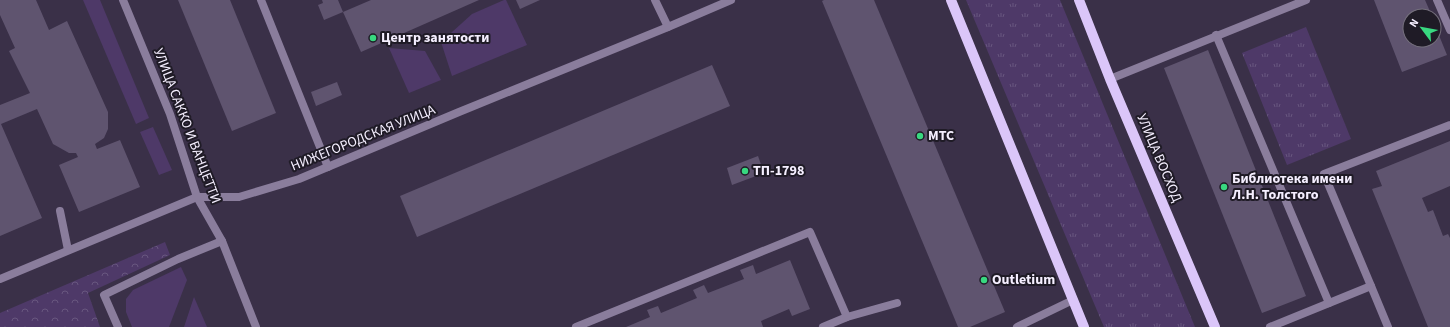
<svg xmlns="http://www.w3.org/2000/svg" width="1450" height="327" font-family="'Source Sans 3',sans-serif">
<defs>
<pattern id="forest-crowns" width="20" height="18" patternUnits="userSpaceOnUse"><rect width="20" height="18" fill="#4e3968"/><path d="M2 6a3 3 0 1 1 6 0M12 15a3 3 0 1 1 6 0" fill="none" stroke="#68567f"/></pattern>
<pattern id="park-tufts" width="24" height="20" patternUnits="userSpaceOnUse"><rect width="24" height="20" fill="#4e3968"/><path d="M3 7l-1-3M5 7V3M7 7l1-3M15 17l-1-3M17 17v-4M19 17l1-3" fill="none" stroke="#68567f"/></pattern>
</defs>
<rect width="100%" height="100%" fill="#3a3048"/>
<g fill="#4e3968">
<path d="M83,0H100L149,118L136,124Z"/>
<path d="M504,0H506L527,45L452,76L441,42L472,14Z"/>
<path d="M389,48L425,51L441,80L409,93Z"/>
<path d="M153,127L172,170L159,175L140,132Z"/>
<path d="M181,267L187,280L169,327H132L126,312V299L133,290Z"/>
<path d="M194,297L207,327H184Z"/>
</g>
<path fill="url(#forest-crowns)" d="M165,242L170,255L88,293L100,327H0V313Z"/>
<g fill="url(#park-tufts)">
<path d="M966,0H1060L1195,327H1104Z"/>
<path d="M1306,27L1351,139L1287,165L1242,53Z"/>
</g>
<g fill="#5f546f">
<path d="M0,0H36L49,30L67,21L108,112V129L104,138L95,144L97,149L120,140L140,187L79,212L59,165L78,157L76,153H69L53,144L37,109L1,124L42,218L0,236V105L30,93L9,51L15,48L0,15Z"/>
<path d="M178,0H230L276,113L232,131Z"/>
<path d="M322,0H338L343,12L324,20L318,5L323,3Z"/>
<path d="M371,0H479L361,52L343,12Z"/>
<path d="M516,0H540L520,9Z"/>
<path d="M824,0H874L1005,312L970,327H958L822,1Z"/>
<path d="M1374,0H1425L1432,16H1410V40H1434V23L1447,55L1402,72Z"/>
<path d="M1208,50L1306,296L1262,313L1164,68Z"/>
<path d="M712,65L730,106L417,237L400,196Z"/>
<path d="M337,82L342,95L316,106L311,92Z"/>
<path d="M1450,141V186L1422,198L1428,212L1433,210L1443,236L1448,234L1450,238V327H1428L1372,189L1382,186L1376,171Z"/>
<path d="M758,156L764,173L732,185L727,168Z"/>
<path d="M790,260L810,309L792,316L789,309L761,321L763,327H626L650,317L647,310L658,306L661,313L697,298L693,290L704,285L708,293L744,279L740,270L753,265L756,274Z"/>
</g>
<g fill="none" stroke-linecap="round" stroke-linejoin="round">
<g stroke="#8a7d9c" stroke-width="8">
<path d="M261,0L328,167"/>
<path d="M655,0L668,27"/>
<path d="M1437,0L1450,30"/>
<path d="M1216,35L1329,303"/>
<path d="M1110,79L1306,0"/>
<path d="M60,211L68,250"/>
<path d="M1371,286L1324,174L1450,125"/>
<path d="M118,327L104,295L178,259L222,241"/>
<path d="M576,327L810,232L847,317"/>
<path d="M823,327L847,317L897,303"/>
<path d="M1017,327L1073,300"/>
<path d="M1270,327L1371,286L1388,327"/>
</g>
<g stroke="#8a7d9c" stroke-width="8">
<path d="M123,0L170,114L197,197L222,241L256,327"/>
<path d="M0,279L197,197H239L299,179L459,112L668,27L731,0"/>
</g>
<g stroke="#dbc6f9" stroke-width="10">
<path d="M951,0L1084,327"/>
<path d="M1079,0L1110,79L1215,327"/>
</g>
</g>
<g fill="#38d880" stroke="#1f1b26" stroke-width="1.5">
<circle cx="373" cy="38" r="4"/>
<circle cx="920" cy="136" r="4"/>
<circle cx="745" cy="171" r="4"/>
<circle cx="1224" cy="187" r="4"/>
<circle cx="984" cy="280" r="4"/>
</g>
<g text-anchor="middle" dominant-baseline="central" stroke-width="4" stroke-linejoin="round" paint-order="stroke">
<g font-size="14" font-weight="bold" fill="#f5efff" stroke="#1f1b26" text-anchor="start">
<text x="381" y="38">Центр занятости</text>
<text x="928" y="136">МТС</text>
<text x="753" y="171">ТП-1798</text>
<text x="1232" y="179">Библиотека имени<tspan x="1232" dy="16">Л.Н. Толстого</tspan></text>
<text x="992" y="280">Outletium</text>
</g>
<g font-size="14" fill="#f5efff" stroke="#1f1b26">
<text transform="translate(187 126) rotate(69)">УЛИЦА САККО И ВАНЦЕТТИ</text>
<text transform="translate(363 138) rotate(-22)">НИЖЕГОРОДСКАЯ УЛИЦА</text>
<text transform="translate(1159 158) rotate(67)">УЛИЦА ВОСХОД</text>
</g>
</g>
<g transform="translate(1422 28) rotate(302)"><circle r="19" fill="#1f1b26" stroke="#75707d"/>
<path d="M0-3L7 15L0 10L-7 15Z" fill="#38d880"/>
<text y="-6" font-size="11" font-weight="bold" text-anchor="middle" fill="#f5efff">N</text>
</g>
</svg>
